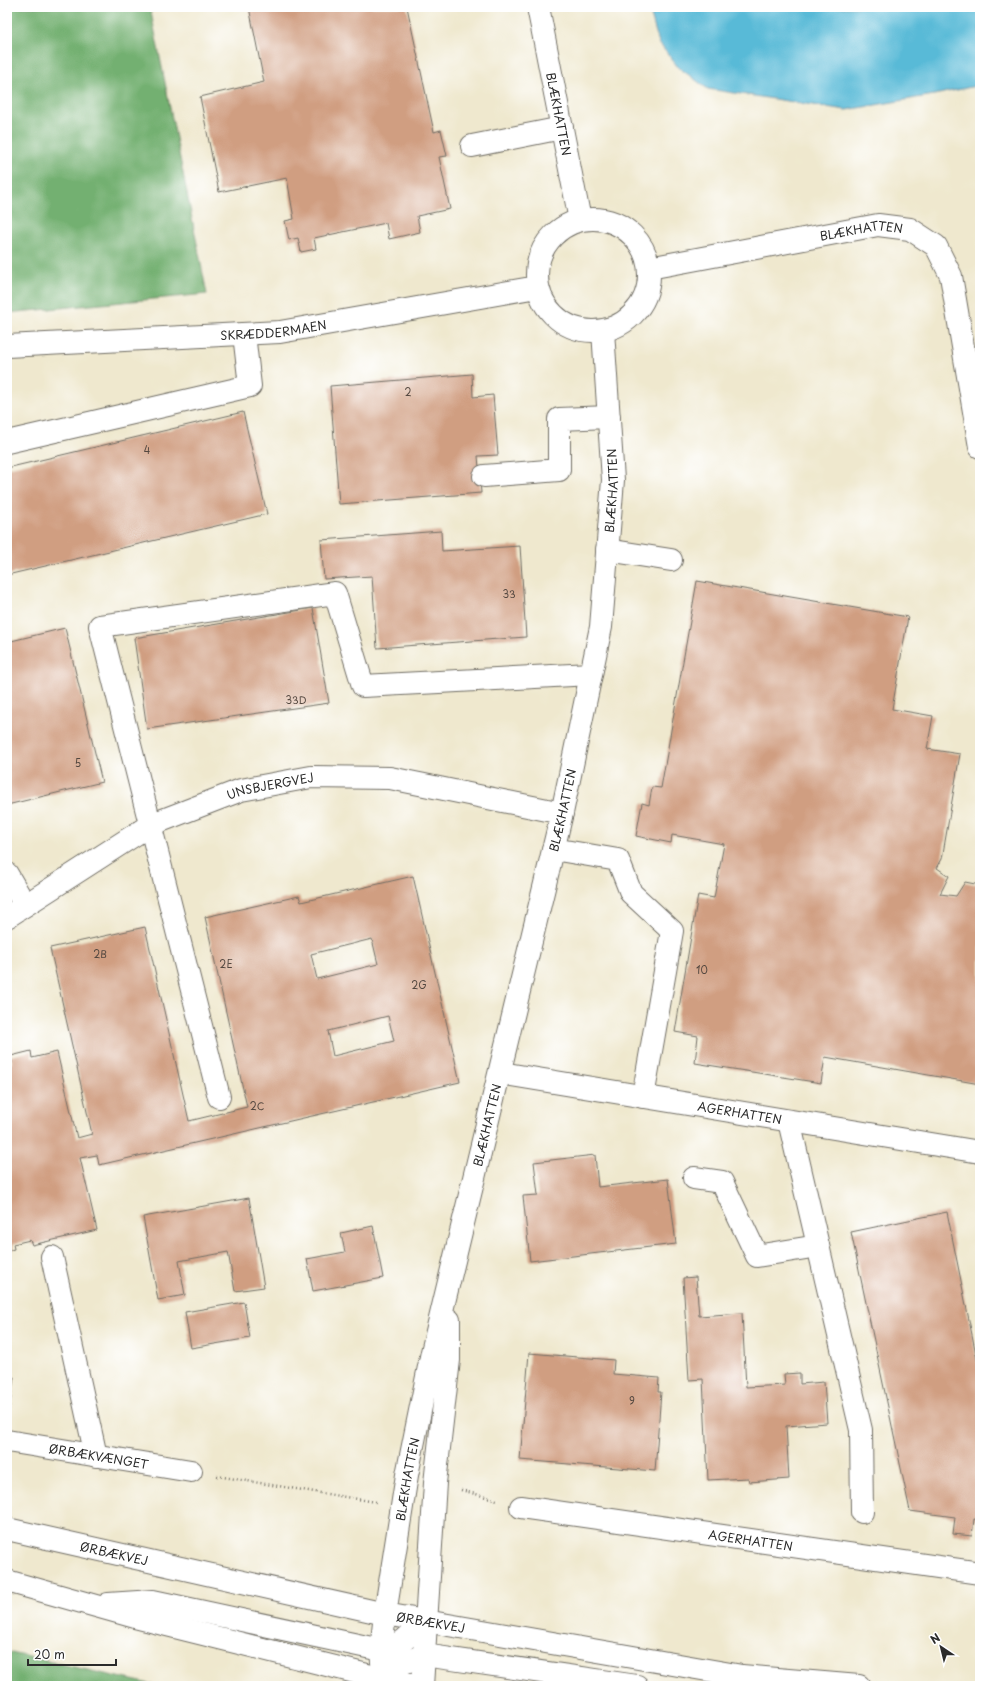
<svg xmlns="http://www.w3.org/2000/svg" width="987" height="1693" font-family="'Playpen Sans',sans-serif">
<rect width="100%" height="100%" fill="#fff"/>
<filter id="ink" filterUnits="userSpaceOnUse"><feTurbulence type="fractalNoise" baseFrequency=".025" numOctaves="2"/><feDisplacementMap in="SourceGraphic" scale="8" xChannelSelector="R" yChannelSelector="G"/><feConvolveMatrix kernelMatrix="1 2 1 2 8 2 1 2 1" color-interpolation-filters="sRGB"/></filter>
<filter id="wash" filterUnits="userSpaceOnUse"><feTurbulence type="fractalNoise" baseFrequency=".012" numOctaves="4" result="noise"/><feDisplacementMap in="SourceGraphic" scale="16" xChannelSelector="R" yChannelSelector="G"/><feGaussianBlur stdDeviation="0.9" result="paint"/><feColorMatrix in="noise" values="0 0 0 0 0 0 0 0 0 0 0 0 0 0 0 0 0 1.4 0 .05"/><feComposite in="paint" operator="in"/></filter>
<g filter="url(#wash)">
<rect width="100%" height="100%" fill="#efe8ce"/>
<g fill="#73b071" stroke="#4f6e4e">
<path d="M7,7H150L207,294L7,313Z"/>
<path d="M7,1652L159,1686H7Z"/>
</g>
<path fill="#59bad7" stroke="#427281" d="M651,7H980V85L934,95L846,110L708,89L678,67L659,43L650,12Z"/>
<g id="blocks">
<g fill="#d09e81" fill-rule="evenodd">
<path d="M249,7H407L434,132L441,130L447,156L439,157L450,209L417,216L420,232L389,239L386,223L314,238L316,249L301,252L298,238L289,240L285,221L294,219L287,178L219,192L200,97L264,82Z"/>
<path d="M472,374L473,397L493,395L498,455L478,456L481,493L339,504L330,386Z"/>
<path d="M243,412L267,514L7,575V468Z"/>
<path d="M441,531L442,551L520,546L526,637L377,648L372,576L324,579L321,540Z"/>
<path d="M697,581L908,617L892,709L933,716L927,749L960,754L942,859L937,868L949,876L940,894L956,896L965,882L980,885V1084L825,1057L821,1083L695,1063L698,1036L675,1032L698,895L714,898L724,844L672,835L671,843L636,836L642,803L649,805L652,787L661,788Z"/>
<path d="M313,608L329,703L147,729L134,638Z"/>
<path d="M65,628L102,782L7,805V642Z"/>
<path d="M413,876L460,1082L99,1165L97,1155L80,1158L97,1230L32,1245L30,1240L13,1244L14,1249L7,1251V1064L12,1063L11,1056L31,1051L32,1058L57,1052L77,1138L92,1134L50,948L145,927L189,1121L247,1107L205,917L299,896L301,902ZM372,939L378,964L317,979L311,954ZM388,1016L394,1041L333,1056L328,1031Z"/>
<path d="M595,1155L598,1187L668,1179L676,1244L530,1261L523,1196L538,1195L534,1162Z"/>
<path d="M249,1198L264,1287L235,1291L228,1252L179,1261L185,1295L158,1300L143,1217Z"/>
<path d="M947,1212L980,1374V1520L974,1519L972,1536L953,1534L955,1517L910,1511L851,1232Z"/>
<path d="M373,1226L383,1278L313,1291L307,1259L345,1252L341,1233Z"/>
<path d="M696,1277L699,1316L742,1313L746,1387L785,1385L784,1374L800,1373V1384L824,1382L827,1423L786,1426L789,1479L749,1482L748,1478L708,1480L703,1379L689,1380L683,1278Z"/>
<path d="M244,1302L250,1338L191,1348L185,1312Z"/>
<path d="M529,1353L614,1360L613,1374L659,1378L658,1392H661L655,1471L520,1460Z"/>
<path d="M7,1376L14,1377L9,1410L7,1409Z"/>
</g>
</g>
</g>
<g filter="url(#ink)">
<use href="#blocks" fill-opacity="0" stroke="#706d64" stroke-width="1"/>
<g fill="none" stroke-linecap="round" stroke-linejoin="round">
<defs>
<g id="minor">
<path id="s1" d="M538,7L580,220"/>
<path d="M472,146L562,128"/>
<circle cx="593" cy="275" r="56"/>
<path id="s2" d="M649,268L878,225L910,229L936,246L951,276L980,447"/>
<path id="s3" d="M7,346L280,332L537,287"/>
<path d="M7,442L250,386L244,334"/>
<path d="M484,476L559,470V419L609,417"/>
<path d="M607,550L671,560"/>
<path d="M553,849L618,860L631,893L672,931L643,1097"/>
<path d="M7,874L25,905"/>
<path id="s4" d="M7,917L150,825L241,790L311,777L390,778L562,813"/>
<path id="s5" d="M500,1073L980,1152"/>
<path d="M219,1097L100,626L335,593L363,686L591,674"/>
<path d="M789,1121L861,1430L862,1512"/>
<path d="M694,1178L722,1182L757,1256L818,1246"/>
<path d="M52,1257L96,1456"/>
<path id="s6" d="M7,1441L191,1471"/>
<path id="s7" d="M521,1507L980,1573"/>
<path id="s8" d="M384,1686L381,1650L385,1614L407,1475L432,1352L562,813L601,627L613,480L603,331"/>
<path d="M422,1686L435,1483L449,1360V1320"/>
</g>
<g id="major">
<path id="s9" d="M7,1529L385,1614L742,1676L859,1686"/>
<path d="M7,1581L135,1617L383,1679L421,1686"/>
<path d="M108,1604L153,1601L381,1650L403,1641L426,1620"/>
<path d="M383,1679L401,1664L424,1655L637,1686"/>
</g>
</defs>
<use href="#minor" stroke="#706d64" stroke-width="24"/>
<use href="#major" stroke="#706d64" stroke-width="24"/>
<g stroke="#706d64" stroke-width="2.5" stroke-dasharray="1 3" stroke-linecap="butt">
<path d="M217,1476L376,1502"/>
<path d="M461,1490L497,1500"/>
</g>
<use href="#minor" stroke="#fff" stroke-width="22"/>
<use href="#major" stroke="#fff" stroke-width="22"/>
</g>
</g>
<g text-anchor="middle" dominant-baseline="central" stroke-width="4" stroke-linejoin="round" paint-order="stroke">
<g font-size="10" fill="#544840">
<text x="408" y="391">2</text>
<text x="147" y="449">4</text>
<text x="509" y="593">33</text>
<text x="296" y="699">33D</text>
<text x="78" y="762">5</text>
<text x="100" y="953">2B</text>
<text x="226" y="963">2E</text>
<text x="702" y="969">10</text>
<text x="419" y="984">2G</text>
<text x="257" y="1105">2C</text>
<text x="632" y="1400">9</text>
</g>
<g font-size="12" fill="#2b2b2b" stroke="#fff">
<text stroke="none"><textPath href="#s1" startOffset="109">BLÆKHATTEN</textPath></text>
<text stroke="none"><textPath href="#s2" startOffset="216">BLÆKHATTEN</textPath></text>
<text stroke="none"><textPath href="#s3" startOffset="267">SKRÆDDERMAEN</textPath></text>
<text stroke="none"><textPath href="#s8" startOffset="1220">BLÆKHATTEN</textPath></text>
<text stroke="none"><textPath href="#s4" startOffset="297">UNSBJERGVEJ</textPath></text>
<text stroke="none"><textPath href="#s8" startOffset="896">BLÆKHATTEN</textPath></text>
<text stroke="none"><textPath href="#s5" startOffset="243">AGERHATTEN</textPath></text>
<text stroke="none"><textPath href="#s8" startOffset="572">BLÆKHATTEN</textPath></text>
<text stroke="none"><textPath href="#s6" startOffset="93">ØRBÆKVÆNGET</textPath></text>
<text stroke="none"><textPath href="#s8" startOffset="209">BLÆKHATTEN</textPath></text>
<text stroke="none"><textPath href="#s7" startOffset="232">AGERHATTEN</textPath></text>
<text stroke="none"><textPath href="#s9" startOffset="110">ØRBÆKVEJ</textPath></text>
<text stroke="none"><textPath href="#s9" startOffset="434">ØRBÆKVEJ</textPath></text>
</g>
</g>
<rect width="987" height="1693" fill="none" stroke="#fff" stroke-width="24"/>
<g transform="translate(941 1647) rotate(325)" stroke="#ffffff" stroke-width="3" paint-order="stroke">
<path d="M0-3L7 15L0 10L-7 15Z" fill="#2b2b2b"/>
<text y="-6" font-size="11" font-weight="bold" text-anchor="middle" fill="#2b2b2b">N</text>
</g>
<path d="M28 1659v6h88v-6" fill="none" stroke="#2b2b2b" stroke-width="2"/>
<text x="34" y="1659" font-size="12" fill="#2b2b2b" stroke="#ffffff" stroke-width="3" paint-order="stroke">20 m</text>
</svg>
